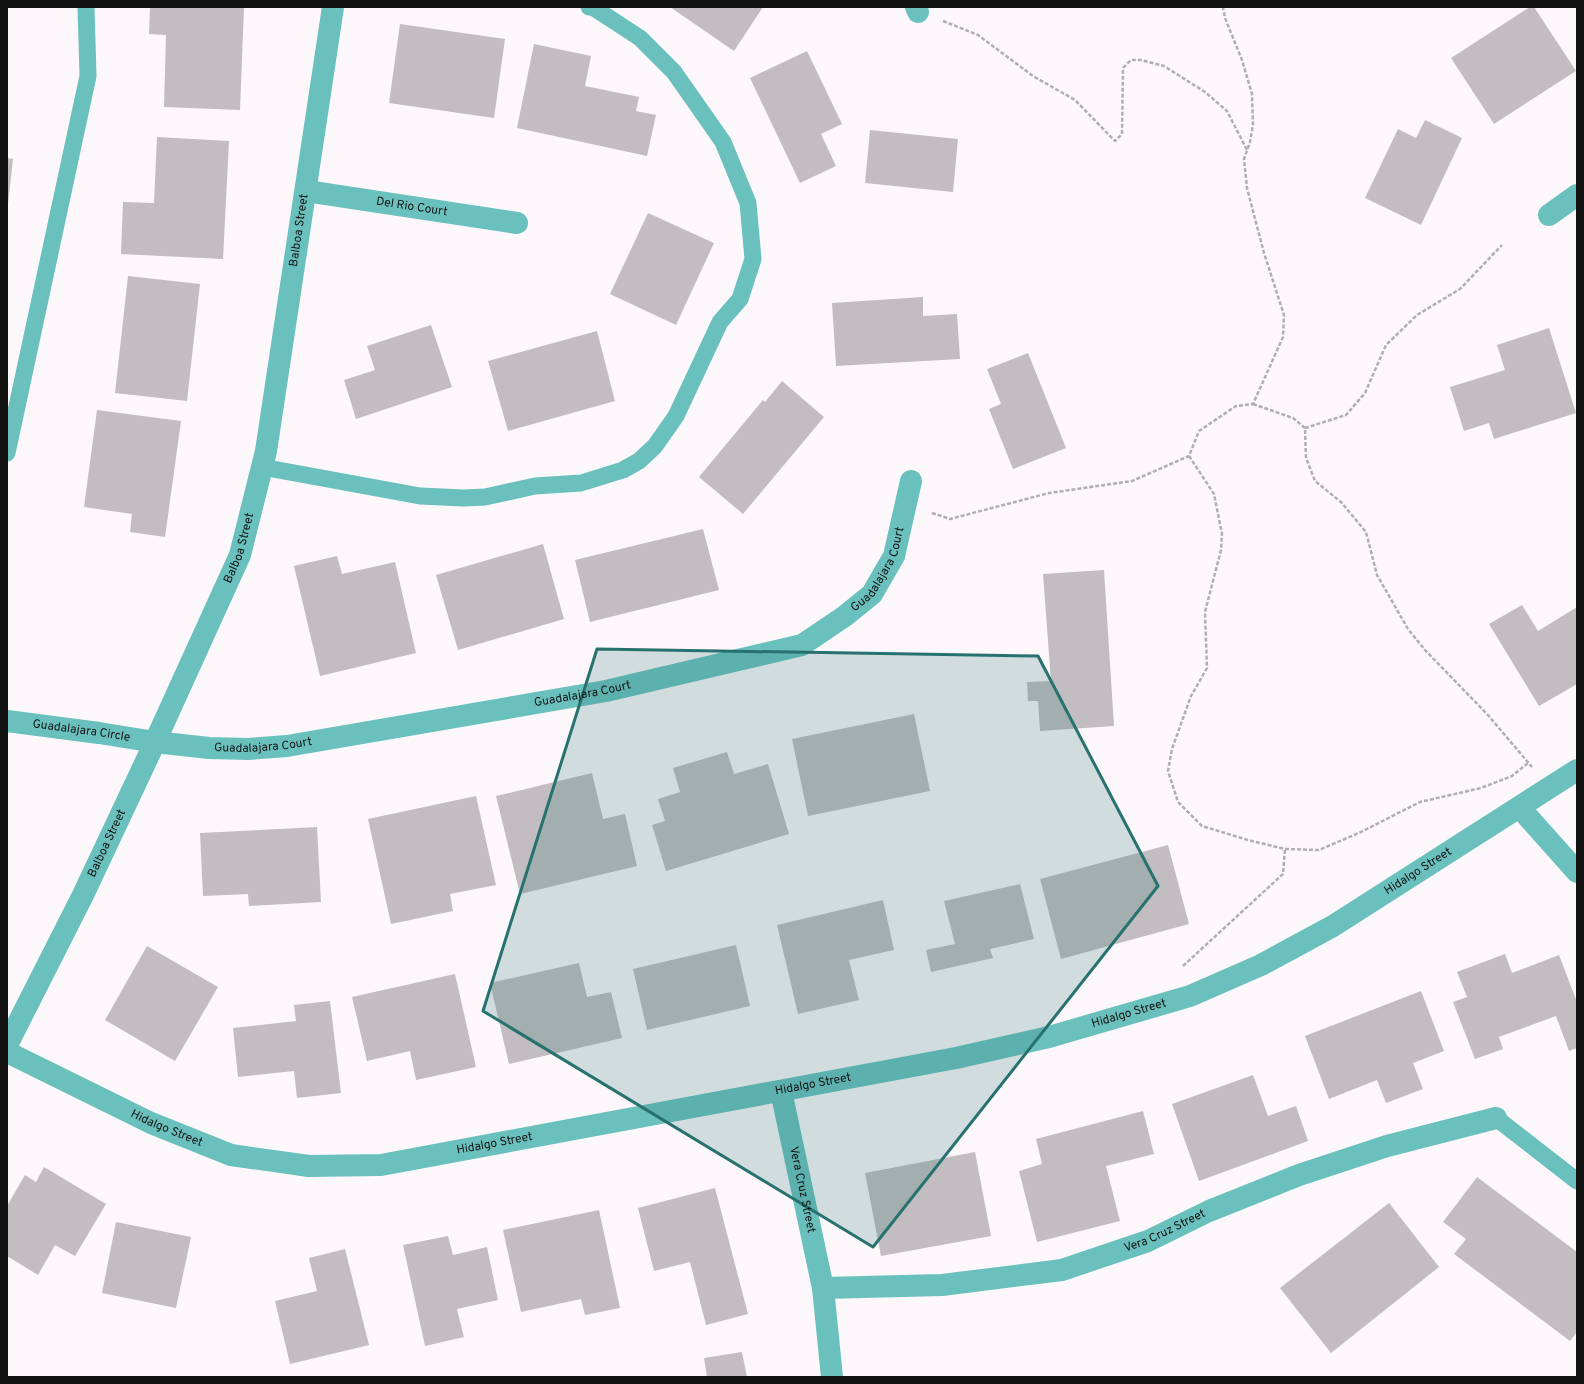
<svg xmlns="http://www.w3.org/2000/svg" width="1584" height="1384" font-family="Overpass,sans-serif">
<rect width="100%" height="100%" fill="#fcf7fa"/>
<g fill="#c2bdc0">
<path d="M150,7H244L240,110L164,107L166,35L149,34Z"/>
<path d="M670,7H763L734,51Z"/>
<path d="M1530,7H1534L1576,71L1494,124L1451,58Z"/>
<path d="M400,24L505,39L494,118L389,103Z"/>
<path d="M534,44L591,56L585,86L639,97L636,111L656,115L647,156L517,128Z"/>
<path d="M807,51L842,124L821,134L836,166L800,183L750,78Z"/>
<path d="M1425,120L1462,138L1421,225L1365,198L1398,129L1416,138Z"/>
<path d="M870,130L958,139L953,192L865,183Z"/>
<path d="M157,137L229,141L223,259L121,254L123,202L154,203Z"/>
<path d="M7,158L13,159L8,204H7Z"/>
<path d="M648,213L714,243L676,325L610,294Z"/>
<path d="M128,276L200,284L187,401L115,393Z"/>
<path d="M923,297V316L957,314L960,359L836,366L832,303Z"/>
<path d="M431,325L452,387L356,419L344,380L375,370L367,346Z"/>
<path d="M1549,328L1576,413L1494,439L1489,423L1464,431L1450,387L1505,370L1497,345Z"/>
<path d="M597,331L615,401L508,431L488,361Z"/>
<path d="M1028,353L1066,448L1013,469L989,409L1001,404L987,369Z"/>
<path d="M782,381L824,417L743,514L699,477L763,400L765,402Z"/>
<path d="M97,410L181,421L165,537L130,532L132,514L84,507Z"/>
<path d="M703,529L719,590L590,622L575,560Z"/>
<path d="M543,544L564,619L458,650L436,575Z"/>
<path d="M337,556L342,574L395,562L416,653L320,676L294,566Z"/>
<path d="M1104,570L1114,726L1040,731L1038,701H1028L1027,682L1051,681L1043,574Z"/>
<path d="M1522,605L1538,631L1577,607V684L1539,706L1489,624Z"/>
<path d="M914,714L930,791L808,816L792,739Z"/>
<path d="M727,752L734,774L768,764L789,834L666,871L652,825L665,821L658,799L680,792L673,768Z"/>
<path d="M592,773L603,819L625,814L637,866L520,894L496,796Z"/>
<path d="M476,796L496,885L450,894L453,911L391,924L368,819Z"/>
<path d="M317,827L321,902L249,906L248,894L203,896L200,833Z"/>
<path d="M1168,845L1189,924L1061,959L1040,879Z"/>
<path d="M1020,884L1034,939L990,949L993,958L931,972L926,950L955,944L944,901Z"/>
<path d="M883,900L894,950L849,960L859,1000L798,1014L777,925Z"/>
<path d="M736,945L750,1006L647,1030L633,969Z"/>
<path d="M147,946L218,987L175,1061L105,1020Z"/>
<path d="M1505,954L1512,973L1559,955L1577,1002V1048L1569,1051L1556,1016L1499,1037L1503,1049L1475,1059L1453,1002L1467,997L1457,972Z"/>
<path d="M579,963L587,997L611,992L622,1038L509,1064L490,983Z"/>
<path d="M455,974L476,1067L416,1080L410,1051L367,1061L352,997Z"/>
<path d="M1421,991L1444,1051L1413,1063L1423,1089L1386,1103L1377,1080L1329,1099L1305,1036Z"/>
<path d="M330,1001L341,1093L297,1098L294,1071L238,1077L233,1028L296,1021L294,1005Z"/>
<path d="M1253,1075L1268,1116L1296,1106L1308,1141L1199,1181L1172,1104Z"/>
<path d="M1143,1111L1154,1154L1106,1166L1120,1221L1037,1242L1019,1171L1042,1164L1036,1139Z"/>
<path d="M975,1152L991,1236L881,1256L865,1173Z"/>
<path d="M44,1167L106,1204L75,1256L55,1245L38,1275L7,1256V1206L25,1175L36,1182Z"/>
<path d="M1477,1177L1577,1252V1332L1570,1341L1454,1254L1466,1239L1443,1222Z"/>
<path d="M715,1188L748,1314L706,1325L690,1262L654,1271L638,1208Z"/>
<path d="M1389,1203L1439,1267L1331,1353L1280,1288Z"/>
<path d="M599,1210L620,1308L585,1315L581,1299L521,1312L503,1230Z"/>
<path d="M116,1222L191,1237L176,1308L102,1293Z"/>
<path d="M448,1236L453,1255L487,1247L498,1300L457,1309L464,1337L425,1346L403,1245Z"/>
<path d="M345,1249L369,1345L290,1364L275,1301L317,1291L309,1258Z"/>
<path d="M742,1352L747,1377H707L704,1358Z"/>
</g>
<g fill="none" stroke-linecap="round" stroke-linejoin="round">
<g stroke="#b2aeb0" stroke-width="2.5" stroke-dasharray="4 2" stroke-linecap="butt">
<path d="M943,21L978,35L1033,76L1075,100L1115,141L1122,134L1123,68L1131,60H1141L1164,66L1205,92L1227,111L1247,150"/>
<path d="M1253,404L1293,418L1305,428L1306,458L1315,481L1341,502L1366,532L1377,575L1408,629L1425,650L1487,714L1532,767"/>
<path d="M1305,428L1346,415L1365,393L1386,345L1417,315L1460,289L1502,245"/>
<path d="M1189,456L1214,494L1222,534L1221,550L1205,612L1207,668L1191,696L1172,749L1168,771L1178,802L1202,826L1248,840L1285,849L1319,850L1361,832L1420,802L1481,788L1512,776L1528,763"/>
<path d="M932,513L950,519L1049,493L1132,481L1189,456L1199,431L1236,406L1253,404L1283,337L1284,315L1264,253L1247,188L1244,159L1250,142L1253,125L1252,94L1242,60L1225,18L1223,7"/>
<path d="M1183,966L1283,874L1285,849"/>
</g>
<g stroke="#6ac0bd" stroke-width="17">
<path d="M7,453L88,76L86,7"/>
<path d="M262,467L420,496L464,498L485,497L535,486L581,483L623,470L639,461L655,446L676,416L720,322L740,299L753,259L748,203L723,142L674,72L640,38L594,8L589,7"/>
<path d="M1496,1118L1577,1181"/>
</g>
<g stroke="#6ac0bd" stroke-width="22">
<path d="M916,7L918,12"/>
<path id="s1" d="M306,191L517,223"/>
<path d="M1549,215L1577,195"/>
<path id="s2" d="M7,721L99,733L155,742L209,748L248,749L287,746L606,691L802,645L845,616L872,594L894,556L911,481"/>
<path d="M1520,808L1577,872"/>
<path id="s3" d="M7,1045L83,895L155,742L240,555L266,451L333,7"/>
<path id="s4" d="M7,1052L151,1123L231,1155L309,1166L381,1165L956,1058L1049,1037L1190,996L1261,965L1333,926L1577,770"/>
<path id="s5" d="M781,1091L823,1288L832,1377"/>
<path id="s6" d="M823,1288L942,1285L1062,1270L1148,1241L1209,1211L1299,1175L1387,1146L1496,1118"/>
</g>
</g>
<path fill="#27726f" fill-opacity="0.2" stroke="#27726f" stroke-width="3" stroke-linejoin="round" d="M597,649L1038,656L1158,886L873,1247L483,1011Z"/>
<g text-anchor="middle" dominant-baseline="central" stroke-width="3" stroke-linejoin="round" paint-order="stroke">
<g font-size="12" fill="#131213" stroke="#fff">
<text stroke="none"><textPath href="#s1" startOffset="107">Del Rio Court</textPath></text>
<text stroke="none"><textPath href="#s3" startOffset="873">Balboa Street</textPath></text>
<text stroke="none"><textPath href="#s3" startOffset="549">Balboa Street</textPath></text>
<text stroke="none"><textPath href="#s2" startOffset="918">Guadalajara Court</textPath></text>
<text stroke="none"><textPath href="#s2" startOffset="582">Guadalajara Court</textPath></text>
<text stroke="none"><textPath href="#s2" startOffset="75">Guadalajara Circle</textPath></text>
<text stroke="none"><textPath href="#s2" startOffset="258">Guadalajara Court</textPath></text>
<text stroke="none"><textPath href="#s3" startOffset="225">Balboa Street</textPath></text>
<text stroke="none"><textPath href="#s4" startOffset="1485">Hidalgo Street</textPath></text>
<text stroke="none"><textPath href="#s4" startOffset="1161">Hidalgo Street</textPath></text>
<text stroke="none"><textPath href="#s4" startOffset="837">Hidalgo Street</textPath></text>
<text stroke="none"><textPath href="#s4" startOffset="177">Hidalgo Street</textPath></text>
<text stroke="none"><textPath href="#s4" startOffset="513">Hidalgo Street</textPath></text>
<text stroke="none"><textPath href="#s5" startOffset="101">Vera Cruz Street</textPath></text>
<text stroke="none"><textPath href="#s6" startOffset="350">Vera Cruz Street</textPath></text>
</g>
</g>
<rect width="1584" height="1384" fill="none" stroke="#131213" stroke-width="16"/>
</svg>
